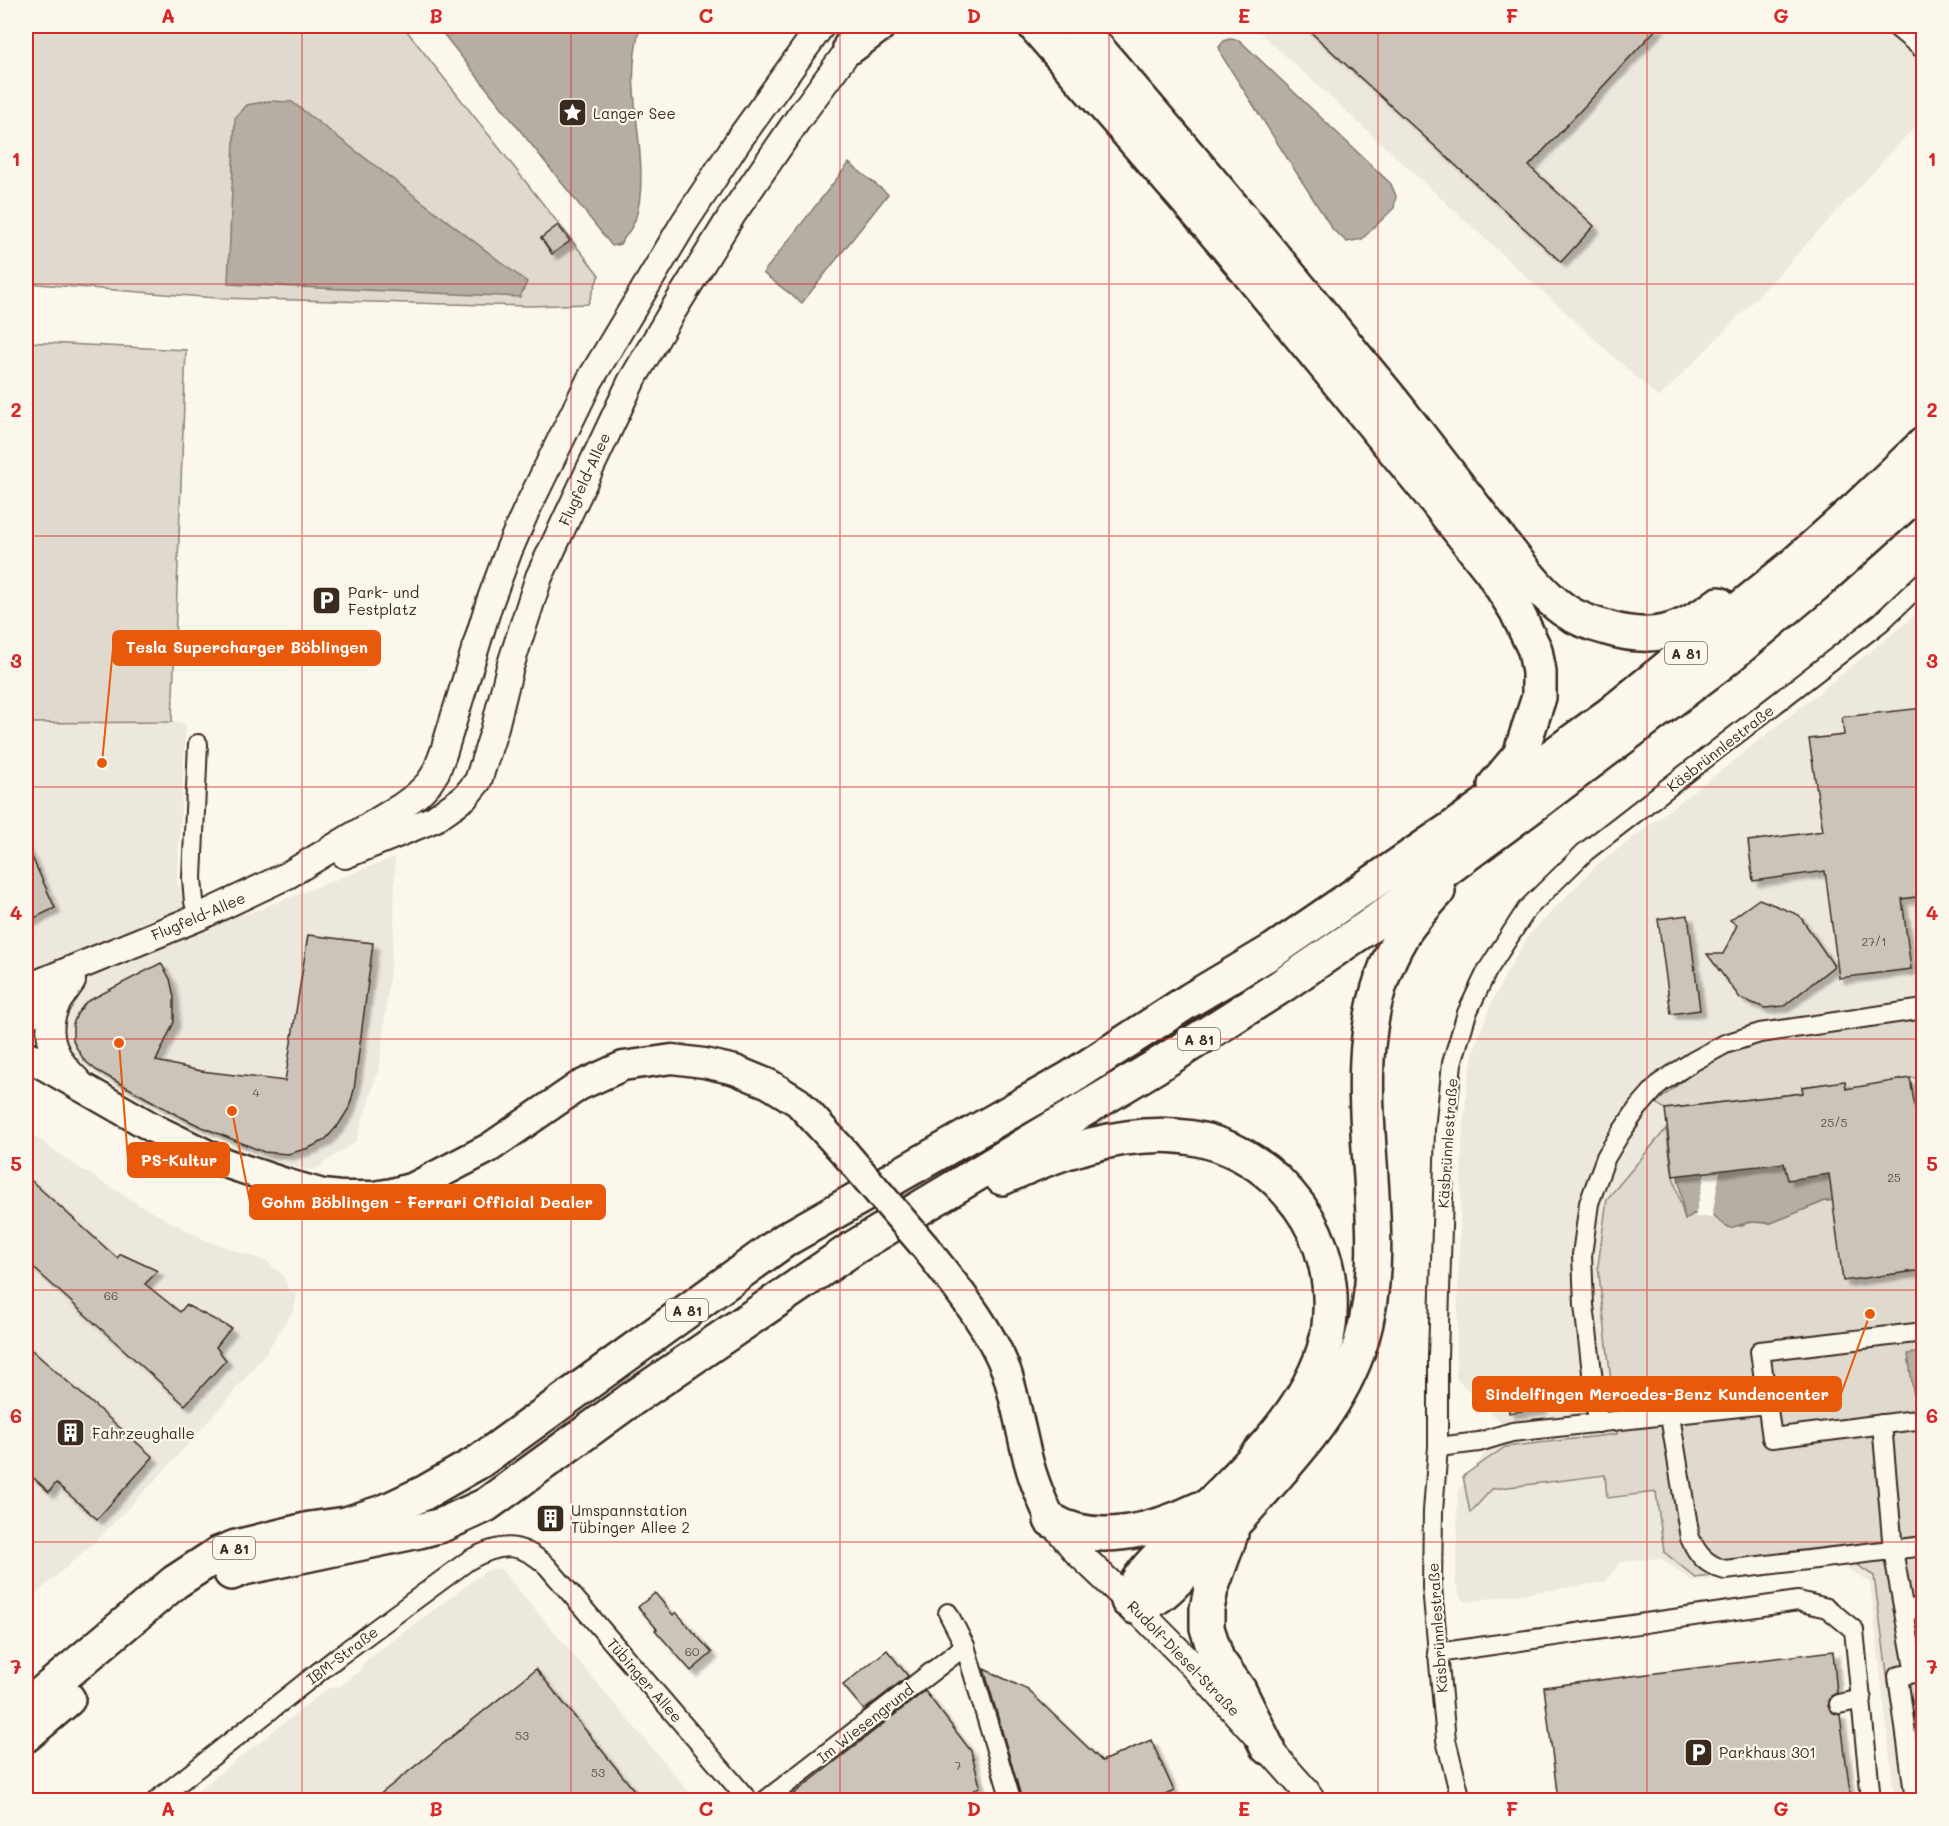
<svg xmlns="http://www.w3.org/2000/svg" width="1949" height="1826" font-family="Mali,sans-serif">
<defs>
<filter id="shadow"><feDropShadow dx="5.5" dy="5.5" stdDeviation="1.5" flood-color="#0004"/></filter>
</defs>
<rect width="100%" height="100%" fill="#fbf7ec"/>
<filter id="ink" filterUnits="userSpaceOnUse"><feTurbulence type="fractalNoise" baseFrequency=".0167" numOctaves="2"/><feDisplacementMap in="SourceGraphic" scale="12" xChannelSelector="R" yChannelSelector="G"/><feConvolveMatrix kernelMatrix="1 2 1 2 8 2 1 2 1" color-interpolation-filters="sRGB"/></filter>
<g filter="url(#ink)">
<g fill="#ede8dd">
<path d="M1253,26H1923V118L1763,291L1659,398Z"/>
<path d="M1923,609V1800H1895L1870,1582L1834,1561L1693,1582L1660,1558L1621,1562L1605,1582L1466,1602L1461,1598L1456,1585L1458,1492L1484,1454L1511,1432L1456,1378L1462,1146L1467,1086L1474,1050L1490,1006L1508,970L1529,935L1597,865L1727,766Z"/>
<path d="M172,722L186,724L177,885L244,915L395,857L394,931L380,1065L356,1141L314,1170L275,1164L161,1111L26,1029V723Z"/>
<path d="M26,1130L72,1163L141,1206L205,1240L268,1262L284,1277L289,1291L297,1294L294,1310L264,1355L226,1401L163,1472L101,1536L26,1603Z"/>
<path d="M500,1568L696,1800H186L328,1688L339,1687L361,1670L364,1662L486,1571Z"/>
</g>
<g fill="#dfd9ce" stroke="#8d8276" stroke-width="1.5">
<path d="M26,26H403L599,275L588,304L530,306L216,298L26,283Z"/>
<path d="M26,342L186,350L172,722L26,723Z"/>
<path d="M1923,1017V1076L1846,1089L1845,1081L1802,1087L1803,1093L1665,1109L1656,1103L1698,1068L1747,1044Z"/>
<path d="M1666,1129L1673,1176L1685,1220L1693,1214L1715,1215L1720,1222L1740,1226L1749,1222L1771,1223L1825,1201L1847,1199L1869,1277L1923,1270V1700L1891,1703L1874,1576L1848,1559L1696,1578L1664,1552L1656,1492L1607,1498L1605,1475L1492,1489L1470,1513L1463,1476L1505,1447L1617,1434L1598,1266L1607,1199Z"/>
</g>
<g fill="#b6aea2" stroke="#85796d" stroke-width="1.5">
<path d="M437,26H640C635,47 632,69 634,90C636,130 648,182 635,220C632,229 625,237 620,244L612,246Z"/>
<path d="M1229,39L1239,40L1391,184L1396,196L1394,208L1362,239L1347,242L1333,230L1222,56L1219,47L1224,41Z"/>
<path d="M269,101L292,102L527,282L520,297L228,284L235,118L247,105Z"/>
<path d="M849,163L888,194L802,303L763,273Z"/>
<path d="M1871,1151L1847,1199L1825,1201L1771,1223L1749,1222L1730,1228L1720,1222L1714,1215L1693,1214L1685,1220L1678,1175Z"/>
<path d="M1923,1352V1395L1914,1397L1908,1354Z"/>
</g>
<path fill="#fbf7ec" d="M1720,1171L1712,1217H1695L1705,1173Z"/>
<g fill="#ccc4b9" stroke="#3b2a1e" stroke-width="1.5" filter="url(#shadow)">
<path d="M1304,26H1659L1529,166L1594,226L1561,262Z"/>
<path d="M558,225L570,241L552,254L541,238Z"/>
<path d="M1923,708V896L1902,899L1911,969L1839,978L1825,871L1753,881L1748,841L1823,831L1809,739L1844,735L1842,717Z"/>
<path d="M26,844L55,908L26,922Z"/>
<path d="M1759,899L1799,915L1834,966L1784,1006L1765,1008L1740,998L1707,954H1723L1737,925L1730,920Z"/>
<path d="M1688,915L1700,1010L1671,1014L1658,919Z"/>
<path d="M308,935L373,943L354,1090L349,1108L339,1124L325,1140L309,1148L288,1154L264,1152L202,1127L177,1115L96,1070L84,1060L76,1047L73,1040V1024L77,1014L86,1002L161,963L170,979L174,997V1022L156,1061L201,1071L285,1081Z"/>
<path d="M1910,1078L1918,1126L1923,1125V1270L1843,1281L1829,1174L1788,1180L1784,1163L1673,1176L1665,1109L1803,1093L1802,1087L1845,1081L1846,1089Z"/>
<path d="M26,1176L117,1258L121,1254L158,1271L145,1284L180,1312L186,1305L231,1328L216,1347L226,1360L185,1405L26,1261Z"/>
<path d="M26,1345L153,1457L97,1519L56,1483L49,1492L26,1471Z"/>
<path d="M1539,1391L1542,1408L1509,1413L1507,1396Z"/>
<path d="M655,1593L673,1615L676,1612L712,1653L691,1671L655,1630L657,1629L638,1607Z"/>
<path d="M887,1650L908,1676L864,1710L843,1685Z"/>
<path d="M1833,1651L1837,1693L1831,1696L1828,1706L1831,1712L1840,1715L1851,1800H1558L1544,1687Z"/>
<path d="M536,1669L642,1800H373Z"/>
<path d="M984,1669L1028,1690L1102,1761L1151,1740L1174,1791L1154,1800H1022Z"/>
<path d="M925,1691L971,1751L980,1786L961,1800H786Z"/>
</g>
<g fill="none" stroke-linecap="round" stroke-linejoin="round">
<defs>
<g id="street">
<path d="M1895,26L1924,50"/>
<path d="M198,744L192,878L194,902L199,917"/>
<path d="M1924,1332L1760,1351L1772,1438L1924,1419"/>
<path d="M1670,1416L1690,1538C1698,1556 1707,1565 1725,1570L1924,1546"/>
<path d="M1598,1423L1584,1305L1582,1255L1589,1203L1606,1157L1618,1137L1638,1108L1660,1083L1692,1062L1725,1044L1760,1033L1924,1009"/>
<path d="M1882,1424L1893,1550L1915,1673L1924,1672"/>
<path d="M1438,1447L1479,1442L1512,1432L1767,1404"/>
<path d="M1905,1610L1924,1607"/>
<path d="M948,1613L965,1646"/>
<path d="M1437,1653L1798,1601L1827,1608L1854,1630L1871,1800"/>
<path d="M1839,1704L1862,1699"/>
<path d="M1924,1716V1725"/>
<path d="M157,1800L339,1656L469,1560C500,1543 520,1541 547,1566L748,1800"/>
<path d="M766,1800L965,1646L1011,1800"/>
<path d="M1461,1800L1446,1740L1432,1587L1433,1511L1438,1447V1356L1445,1130L1452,1063L1467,1013L1487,971L1527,909L1585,852L1881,622L1924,581"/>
<path d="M1915,1800L1898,1676L1915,1673"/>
</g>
<g id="secondary">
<path d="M345,855L434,819L465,797L478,781L494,731L510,667L539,577L631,382L669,317L732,215L798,119L861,33"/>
<path d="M72,981C67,989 60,997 56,1005C42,1036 56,1061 78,1081"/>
<path d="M26,988L199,917L288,875L402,806L417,795L429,783L436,772L443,754L489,604L509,550L525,513L590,380L684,223L740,138L821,26"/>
<path d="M26,1017L64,988"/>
<path d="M1051,1520L1076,1551L1135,1607L1206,1679L1306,1791L1312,1800"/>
</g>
<g id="primary">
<path d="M26,1055L155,1129L225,1163L285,1183L323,1194L340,1196H374L392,1193L414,1187L489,1148L579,1086L623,1066L672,1059L704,1063L735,1070L769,1084L798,1102L844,1152"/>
<path d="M925,1247C955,1286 988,1324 1006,1370C1015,1397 1019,1423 1026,1451C1031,1475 1040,1497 1051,1520"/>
</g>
<g id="highway">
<path d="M1035,26L1229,249L1432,496L1492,572L1516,610L1535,650L1539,672V697L1520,755L1495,785"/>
<path d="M1078,26C1169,132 1260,238 1348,347C1366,370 1386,392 1404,416C1438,459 1470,502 1504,545C1522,567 1540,593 1564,610C1577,619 1592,624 1607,628C1652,642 1682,632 1719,604"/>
<path d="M850,47L878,26"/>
<path d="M1002,1178C1102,1131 1222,1102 1299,1206C1324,1240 1334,1284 1329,1326C1319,1409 1229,1482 1175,1540C1157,1558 1136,1576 1128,1601"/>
<path d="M1051,1520C1095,1547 1156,1530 1199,1509"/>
<path d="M1231,1534L1211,1589L1207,1609V1628L1217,1659L1239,1690L1267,1747"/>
<path d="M231,1573L244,1568L419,1531L442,1525L486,1505L629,1401L855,1247L1155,1067L1280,987L1371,925L1528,809L1721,663L1815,585L1924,487"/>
<path d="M1135,1607C1142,1604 1149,1601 1156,1598C1165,1593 1173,1584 1180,1577C1207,1553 1232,1526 1256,1499C1298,1452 1342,1404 1361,1342C1401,1210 1327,1062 1401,937C1411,920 1425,906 1438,891"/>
<path d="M26,1707L175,1582L218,1554L236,1547L310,1529L346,1524L386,1511L424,1493L480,1461L785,1240L1070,1078L1190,1000L1274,950L1454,827L1610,714L1791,567L1858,507L1924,444"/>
<path d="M26,1735L68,1699"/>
</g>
</defs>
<use href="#street" stroke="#3b2a1e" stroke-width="22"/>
<use href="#secondary" stroke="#3b2a1e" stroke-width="30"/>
<use href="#primary" stroke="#3b2a1e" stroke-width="33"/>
<use href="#highway" stroke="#3b2a1e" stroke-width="38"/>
<use href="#street" stroke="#fbf7ec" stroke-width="18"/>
<use href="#secondary" stroke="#fbf7ec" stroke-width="26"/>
<use href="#primary" stroke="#fbf7ec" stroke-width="28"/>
<use href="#highway" stroke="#fbf7ec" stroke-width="33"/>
<defs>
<path id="primary-bridge" d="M844,1152L925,1247"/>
</defs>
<use href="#primary-bridge" stroke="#3b2a1e" stroke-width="33" stroke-linecap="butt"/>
<use href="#primary-bridge" stroke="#fbf7ec" stroke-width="28"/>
</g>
</g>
<path fill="none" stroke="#d62828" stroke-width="1.5" stroke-opacity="0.55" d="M302,26V1800M571,26V1800M840,26V1800M1109,26V1800M1378,26V1800M1647,26V1800M26,284H1924M26,536H1924M26,787H1924M26,1039H1924M26,1290H1924M26,1542H1924"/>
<defs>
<symbol id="sight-square" viewBox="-11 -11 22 22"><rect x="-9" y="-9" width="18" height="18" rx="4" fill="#3b2a1e" stroke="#fbf7ec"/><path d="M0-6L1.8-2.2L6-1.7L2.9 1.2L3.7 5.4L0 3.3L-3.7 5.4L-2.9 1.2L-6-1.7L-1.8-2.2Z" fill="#fff"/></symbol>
<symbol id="parking-square" viewBox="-11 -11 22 22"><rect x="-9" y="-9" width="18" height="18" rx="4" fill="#3b2a1e" stroke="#fbf7ec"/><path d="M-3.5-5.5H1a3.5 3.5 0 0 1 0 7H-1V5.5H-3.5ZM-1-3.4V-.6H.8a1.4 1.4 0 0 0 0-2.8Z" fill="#fff"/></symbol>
<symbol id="building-square" viewBox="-11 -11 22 22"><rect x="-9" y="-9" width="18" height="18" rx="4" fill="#3b2a1e" stroke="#fbf7ec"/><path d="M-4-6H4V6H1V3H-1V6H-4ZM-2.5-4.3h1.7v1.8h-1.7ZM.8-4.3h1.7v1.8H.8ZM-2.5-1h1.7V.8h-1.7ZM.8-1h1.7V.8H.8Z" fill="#fff"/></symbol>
</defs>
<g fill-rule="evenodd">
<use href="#sight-square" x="556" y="96" width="33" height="33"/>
<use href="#parking-square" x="310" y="584" width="33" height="33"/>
<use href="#building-square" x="54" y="1416" width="33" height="33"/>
<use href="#building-square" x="534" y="1502" width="33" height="33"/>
<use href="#parking-square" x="1682" y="1736" width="33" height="33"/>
</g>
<g text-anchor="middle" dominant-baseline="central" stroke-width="4.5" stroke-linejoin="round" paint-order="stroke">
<g font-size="12" fill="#5f5045">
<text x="1874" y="941">27/1</text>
<text x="256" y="1092">4</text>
<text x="1834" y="1122">25/5</text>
<text x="1894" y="1177">25</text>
<text x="111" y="1295">66</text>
<text x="692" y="1651">60</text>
<text x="522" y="1735">53</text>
<text x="958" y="1765">7</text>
<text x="598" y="1772">53</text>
</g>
<g fill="#fbf7ec" stroke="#75685c" stroke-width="1.5">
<rect x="1665" y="642" width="42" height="22" rx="4.5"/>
<rect x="1178" y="1028" width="42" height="22" rx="4.5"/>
<rect x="666" y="1299" width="42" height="22" rx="4.5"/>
<rect x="213" y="1537" width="42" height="22" rx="4.5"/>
</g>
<g font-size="14" font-weight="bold" fill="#3b2a1e">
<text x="1686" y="653">A 81</text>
<text x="1199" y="1039">A 81</text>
<text x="687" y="1310">A 81</text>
<text x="234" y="1548">A 81</text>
</g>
<g font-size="15" fill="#3b2a1e" stroke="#fbf7ec" text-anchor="start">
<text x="593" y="113">Langer See</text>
<text x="348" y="592">Park- und<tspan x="348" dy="17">Festplatz</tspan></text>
<text x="92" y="1433">Fahrzeughalle</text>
<text x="571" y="1510">Umspannstation<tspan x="571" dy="17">Tübinger Allee 2</tspan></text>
<text x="1719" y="1752">Parkhaus 301</text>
</g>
<g font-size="15" fill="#3b2a1e" stroke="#fbf7ec">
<text transform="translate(584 479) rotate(-65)">Flugfeld-Allee</text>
<text transform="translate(1720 748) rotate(-38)">Käsbrünnlestraße</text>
<text transform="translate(198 916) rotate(-23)">Flugfeld-Allee</text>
<text transform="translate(1447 1143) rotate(-86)">Käsbrünnlestraße</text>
<text transform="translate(1437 1628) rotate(-94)">Käsbrünnlestraße</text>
<text transform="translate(342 1655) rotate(-37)">IBM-Straße</text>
<text transform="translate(1184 1658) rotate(46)">Rudolf-Diesel-Straße</text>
<text transform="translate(645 1680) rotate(49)">Tübinger Allee</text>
<text transform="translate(865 1723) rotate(-38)">Im Wiesengrund</text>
</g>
</g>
<path fill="none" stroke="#e8590c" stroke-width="2" d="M102 763L113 648M119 1043L128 1160M232 1111L250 1202M1870 1314L1841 1394"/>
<g fill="#e8590c" stroke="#fbf7ec" stroke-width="2">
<circle cx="102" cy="763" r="6"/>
<circle cx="119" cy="1043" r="6"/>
<circle cx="232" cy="1111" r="6"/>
<circle cx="1870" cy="1314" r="6"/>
</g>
<g fill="#e8590c" stroke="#e8590c" stroke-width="2">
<rect x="113" y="631" width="267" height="34" rx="6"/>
<rect x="128" y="1143" width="101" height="34" rx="6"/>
<rect x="250" y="1185" width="355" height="34" rx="6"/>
<rect x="1473" y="1377" width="368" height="34" rx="6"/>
</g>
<g font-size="16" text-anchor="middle" font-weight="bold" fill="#fff">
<text x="247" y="653">Tesla Supercharger Böblingen</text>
<text x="179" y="1166">PS-Kultur</text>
<text x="427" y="1208">Gohm Böblingen - Ferrari Official Dealer</text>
<text x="1657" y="1400">Sindelfingen Mercedes-Benz Kundencenter</text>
</g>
<rect width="1949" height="1826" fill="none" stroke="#fbf7ec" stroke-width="66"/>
<rect x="33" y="33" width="1883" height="1760" fill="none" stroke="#d62828" stroke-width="2"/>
<g font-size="20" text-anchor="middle" font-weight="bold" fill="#d62828">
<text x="168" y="23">A</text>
<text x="436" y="23">B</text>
<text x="706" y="23">C</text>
<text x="974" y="23">D</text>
<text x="1244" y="23">E</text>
<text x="1512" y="23">F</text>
<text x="1781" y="23">G</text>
<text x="16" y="166">1</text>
<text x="1932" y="166">1</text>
<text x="16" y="417">2</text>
<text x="1932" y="417">2</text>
<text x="16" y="668">3</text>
<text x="1932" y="668">3</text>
<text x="16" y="920">4</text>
<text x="1932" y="920">4</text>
<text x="16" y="1171">5</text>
<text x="1932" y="1171">5</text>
<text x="16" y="1423">6</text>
<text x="1932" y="1423">6</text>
<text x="16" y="1674">7</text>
<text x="1932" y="1674">7</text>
<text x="168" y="1816">A</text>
<text x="436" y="1816">B</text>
<text x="706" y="1816">C</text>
<text x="974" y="1816">D</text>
<text x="1244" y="1816">E</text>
<text x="1512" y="1816">F</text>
<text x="1781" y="1816">G</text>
</g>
</svg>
